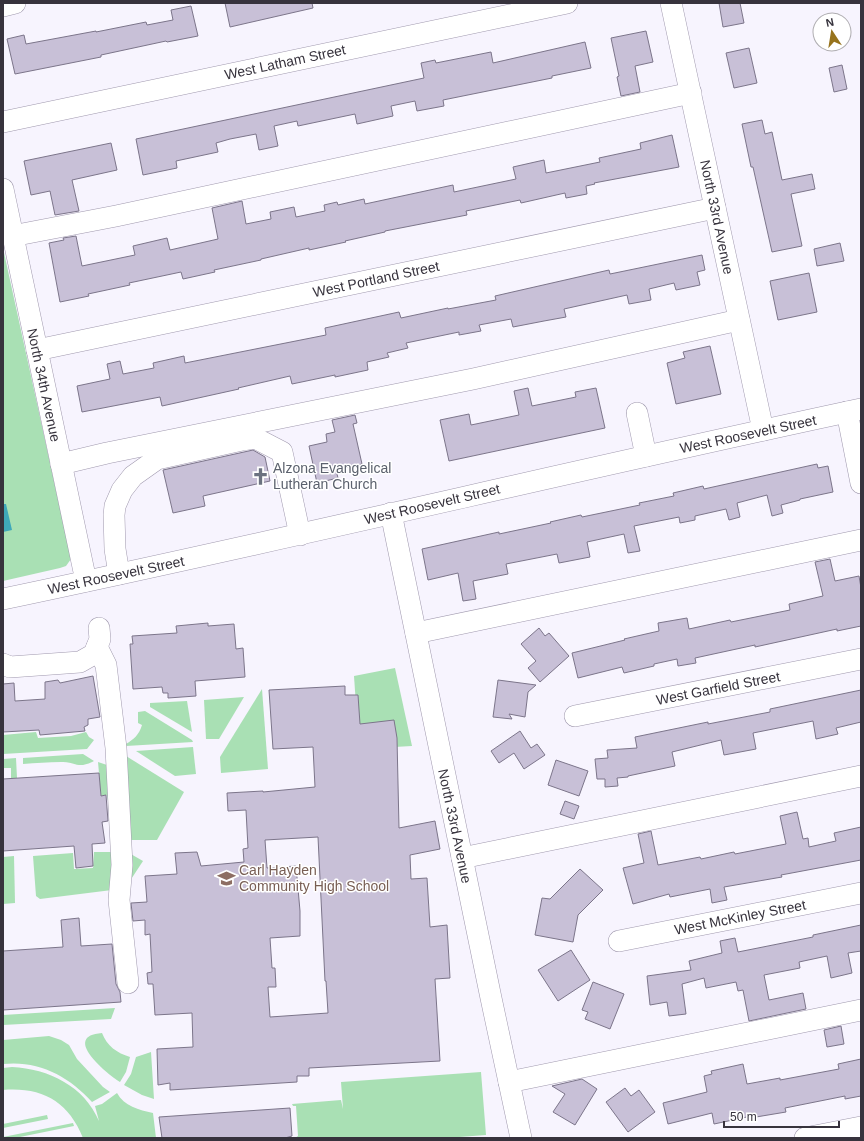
<svg xmlns="http://www.w3.org/2000/svg" width="864" height="1141" font-family="Helvetica,sans-serif">
<rect width="100%" height="100%" fill="#f7f4fe"/>
<g fill="#a9e0b4">
<path d="M3,248L71,559L66,566L60,568L3,581Z"/>
<path d="M395,668L412,746L359,749L354,676Z"/>
<path d="M262,689L268,769L221,773L220,757Z"/>
<path d="M244,697L219,739H206L204,700Z"/>
<path d="M187,701L192,732L150,707V703Z"/>
<path d="M145,711L192,740L193,742L126,746V744C134,739 139,735 142,725L138,723V712Z"/>
<path d="M36,732L38,738L71,736L86,732L89,737L94,740L87,749L3,754V735Z"/>
<path d="M193,747L196,774L175,776L136,751Z"/>
<path d="M83,754L94,761C77,770 75,761 61,762C48,762 36,763 23,764V758Z"/>
<path d="M126,756L184,792L157,840H129Z"/>
<path d="M16,758L17,778H11V768H3V759Z"/>
<path d="M98,762L110,766L112,801H108L107,795L101,796Z"/>
<path d="M94,852H111V861L114,862L112,890L40,899L36,896L33,856L73,853L74,869L93,868Z"/>
<path d="M129,853L143,861L126,887Z"/>
<path d="M14,856L15,903L3,904V857Z"/>
<path d="M115,1008L111,1019L3,1025V1015Z"/>
<path d="M102,1033C107,1046 117,1053 130,1057L126,1072L120,1082C106,1073 61,1036 102,1033Z"/>
<path d="M49,1036L61,1040L69,1045L77,1059L103,1087L110,1092L92,1102C69,1076 38,1060 3,1064V1040Z"/>
<path d="M151,1052L154,1099L142,1095L124,1085L131,1074L136,1057Z"/>
<path d="M12,1067C49,1069 84,1086 99,1121L95,1106L102,1104L117,1093C124,1106 139,1110 153,1113L156,1138H83C68,1101 42,1087 3,1090V1068Z"/>
<path d="M481,1072L486,1135L446,1138H295L298,1136L296,1106H293L292,1104L341,1100L343,1109L341,1082Z"/>
<path d="M47,1115L48,1119L3,1128V1124Z"/>
<path d="M73,1123L74,1126L15,1138H3V1137Z"/>
</g>
<path fill="#3fa8b9" d="M3,504H6L12,530L3,532Z"/>
<g fill="#c8c0d7" stroke="#7c758a" fill-rule="evenodd">
<path d="M225,3H312L313,8L230,27Z"/>
<path d="M719,3H740L744,23L723,27Z"/>
<path d="M191,6L198,36L167,42L166,41L101,55V57L15,74L7,39L24,35L26,44L96,31V32L146,22L147,25L173,20L171,10Z"/>
<path d="M646,31L653,62L635,66L640,92L621,96L617,77L619,76L611,38Z"/>
<path d="M585,42L591,68L552,76V78L443,100L444,106L417,111L415,101L391,106L393,116L357,124L355,114L298,126L297,121L274,126L278,146L259,150L256,134L230,139L216,143L218,152L176,161L177,168L143,175L136,139L424,78L421,63L435,60L436,63L491,52L493,63Z"/>
<path d="M749,48L757,83L734,88L726,53Z"/>
<path d="M842,65L847,89L834,92L829,68Z"/>
<path d="M762,120L765,134L772,132L782,180L812,174L815,189L791,194L802,246L772,252L753,167H751L742,124Z"/>
<path d="M672,135L679,167L594,183L595,184L586,186L587,194L566,198L565,193L521,203L520,200L466,211L467,215L385,231V232L345,241L346,242L309,250V248L261,259V260L214,270L215,272L183,279L181,272L129,283L130,285L88,294L89,296L60,302L49,243L64,240L63,238L76,236L82,266L135,255L133,246L167,238L170,250L218,239L212,208L242,201L246,224L271,219L270,212L294,207L296,217L325,211L324,205L337,202L338,205L364,199L365,204L453,185L454,192L516,179L513,167L544,160L546,173L600,162L599,158L641,149L640,143Z"/>
<path d="M111,143L117,170L72,180L79,211L55,215L50,191L31,195L24,161Z"/>
<path d="M840,243L844,261L817,266L814,249Z"/>
<path d="M702,255L705,270L697,272L700,285L676,290L674,283L649,289L651,300L629,304L627,295L564,309L566,317L544,321L513,327L511,319L479,325L481,331L459,335V332L406,343L408,348L387,353L389,357L367,362L368,370L335,377V375L292,384L290,376L238,388L239,389L162,406L160,397L82,412L77,386L110,379L107,364L120,361L123,374L154,368L153,363L184,356L185,363L326,335L325,328L399,312L401,318L448,308V309L496,300L495,296L609,270L610,274Z"/>
<path d="M809,273L817,312L778,320L770,281Z"/>
<path d="M710,346L721,394L676,404L667,363L685,358L683,352Z"/>
<path d="M528,388L532,406L576,397L575,392L596,388L605,428L449,461L440,420L469,414L471,425L519,415L514,391Z"/>
<path d="M355,415L357,423L353,424L362,464L336,470L338,478L317,483L309,446L327,442L326,434L335,432L332,420Z"/>
<path d="M253,450L265,457L270,481L203,496L205,506L173,513L163,470Z"/>
<path d="M817,464L818,468L828,466L833,492L800,499V500L781,505L783,513L772,516L767,495L737,503L740,517L729,520L726,509L695,516V520L680,523L679,517L634,526L640,551L628,553L624,534L587,542L590,557L559,563L557,554L506,564L508,574L473,581L476,599L463,601L458,573L428,580L422,549L499,532V534L551,523L550,522L581,515L582,517L640,505L639,503L674,496L673,493L703,486L704,489Z"/>
<path d="M830,559L835,581L859,576L861,588V626L837,631V629L755,647V645L695,658L696,663L678,666L677,659L654,664V666L624,673L622,667L578,678L572,653L625,640L624,639L659,631L658,623L687,618L689,629L730,620L731,622L790,610L789,604L823,596L815,562Z"/>
<path d="M208,623V626L234,624L236,649L243,648L245,677L195,681L196,696L168,698V693H163L162,687L133,689L130,644H133L132,636L177,633L176,626Z"/>
<path d="M539,628L545,636L549,633L569,656L540,682L528,668L536,661L521,644Z"/>
<path d="M93,676L100,717L88,719V725L84,727L85,731L40,735L39,730L3,732V684L14,683L15,701L45,699V682L58,680L60,683Z"/>
<path d="M498,680L536,685L528,692L525,717L509,714L512,719L493,717Z"/>
<path d="M345,686V695H358L360,724L394,720L397,738L399,828L435,821L440,849L410,855L411,879L427,878L430,927L447,925L450,978L435,979L440,1061L309,1068V1076H297V1082L170,1090V1083L158,1085L157,1049L193,1047L192,1013L155,1015L153,984H148L147,973L152,972L150,934L145,935V920L133,921L131,903L147,902L145,876L177,874L175,853L197,852L201,866L244,862L243,849L248,848L246,810L228,811L227,793L263,791V792L315,787L313,747L273,749L269,690ZM318,837L325,981H326L328,1013L270,1017L268,987H276L275,968H272L270,938L300,936V911L296,866L267,868L265,840Z"/>
<path d="M861,690V722L836,728L838,734L816,739L813,721L753,733L756,749L724,755L721,740L672,752L675,766L628,776V777L617,778L618,786L605,787V779H597L595,759L608,758L607,750L637,748L635,737L708,722V724L770,712V709Z"/>
<path d="M520,731L531,748L537,744L545,755L524,769L514,753L499,763L491,751Z"/>
<path d="M556,760L588,771L579,796L548,785Z"/>
<path d="M99,773L101,796L106,795L108,821L102,822L105,843L92,844L93,866L76,868L74,846L3,851V779Z"/>
<path d="M565,801L579,806L574,819L560,814Z"/>
<path d="M797,812L803,839L808,838L809,847L836,841L834,833L861,827V860L781,875L782,877L724,887L727,900L712,903L710,889L670,897L669,894L633,904L623,868L644,863L638,834L651,831L658,865L700,857L701,859L734,852L735,854L786,844L780,816Z"/>
<path d="M580,869L603,890L578,915L573,942L535,935L542,898L550,899Z"/>
<path d="M79,918L81,946L112,944L116,984L120,992L121,1002L3,1010V951L63,947L61,920Z"/>
<path d="M861,925V951L848,953L852,973L831,978L827,956L799,962L800,968L764,975L769,1000L803,993L806,1009L749,1021L743,990L738,991L736,982L706,988L704,978L682,984L686,1014L669,1016L667,1002L650,1005L647,976L691,970L689,961L722,953L720,941L735,938L738,952L813,937V935Z"/>
<path d="M571,950L590,980L558,1001L538,970Z"/>
<path d="M593,982L624,994L610,1029L585,1019L588,1012L582,1010Z"/>
<path d="M841,1026L844,1044L827,1047L824,1030Z"/>
<path d="M861,1059V1096L845,1099V1096L785,1108L786,1112L756,1117V1115L714,1124L712,1113L668,1124L663,1103L707,1092L704,1076L712,1074L711,1071L743,1064L747,1084L780,1078V1080L839,1069L838,1064Z"/>
<path d="M582,1079L597,1089L575,1125L553,1112L565,1094L552,1086Z"/>
<path d="M625,1088L631,1096L639,1090L655,1112L628,1132L606,1102Z"/>
<path d="M290,1108L292,1136L285,1138H162L159,1117Z"/>
</g>
<g fill="none" stroke-linecap="round" stroke-linejoin="round">
<defs>
<g id="minor">
<path d="M671,3L763,430"/>
<path d="M3,6L15,3"/>
<path d="M3,122L567,3"/>
<path d="M3,189L86,581"/>
<path d="M12,236L116,216L691,93"/>
<path d="M37,350L715,208"/>
<path d="M847,412L861,483"/>
<path d="M637,413L646,456"/>
<path d="M61,464L107,453L473,379L739,320"/>
<path d="M391,513L491,998L521,1138"/>
<path d="M119,574L115,549L114,515L115,506L122,490L133,476L157,459L242,440L255,438L282,452L300,535"/>
<path d="M3,599C290,539 575,470 861,409"/>
<path d="M416,633L861,540"/>
<path d="M97,647L106,665L116,748L122,865L119,900L128,983"/>
<path d="M3,664L10,667L80,662L94,654L100,639L99,628"/>
<path d="M575,716L861,659"/>
<path d="M462,858L861,776"/>
<path d="M619,941L861,893"/>
<path d="M509,1082L861,1010"/>
<path d="M805,1138L861,1127"/>
</g>
</defs>
<use href="#minor" stroke="#a099ae" stroke-width="22"/>
<use href="#minor" stroke="#fff" stroke-width="21"/>
</g>
<defs>
<symbol id="church-bare" viewBox="-9 -9 18 18"><path d="M-1.2-6h2.4v3.5h3.3v2.4h-3.3V6h-2.4V-.1h-3.3v-2.4h3.3Z" fill="#6b7280" stroke="#fff" stroke-width="2.5" paint-order="stroke"/></symbol>
<symbol id="school-bare" viewBox="-9 -9 18 18"><path d="M0-5L7-2L0 1L-7-2ZM-4 1L0 2.5L4 1V4Q0 6-4 4Z" fill="#8d6e63" stroke="#fff" stroke-width="2.5" paint-order="stroke"/></symbol>
</defs>
<g fill-rule="evenodd">
<use href="#church-bare" x="248" y="464" width="25" height="25"/>
<use href="#school-bare" x="214" y="866" width="25" height="25"/>
</g>
<g text-anchor="middle" dominant-baseline="central" stroke-width="3" stroke-linejoin="round" paint-order="stroke">
<g font-size="14" fill="#37333d" stroke="#fff">
<text transform="translate(285 62) rotate(-12)">West Latham Street</text>
<text transform="translate(717 217) rotate(78)">North 33rd Avenue</text>
<text transform="translate(376 279) rotate(-12)">West Portland Street</text>
<text transform="translate(44 385) rotate(78)">North 34th Avenue</text>
<text transform="translate(748 434) rotate(-12)">West Roosevelt Street</text>
<text transform="translate(432 504) rotate(-13)">West Roosevelt Street</text>
<text transform="translate(116 575) rotate(-12)">West Roosevelt Street</text>
<text transform="translate(718 688) rotate(-11)">West Garfield Street</text>
<text transform="translate(455 826) rotate(78)">North 33rd Avenue</text>
<text transform="translate(740 917) rotate(-11)">West McKinley Street</text>
</g>
<g font-size="14" fill="#5b616d" stroke="#fff" text-anchor="start">
<text x="273" y="468">Alzona Evangelical<tspan x="273" dy="16">Lutheran Church</tspan></text>
</g>
<g font-size="14" fill="#785e54" stroke="#fff" text-anchor="start">
<text x="239" y="870">Carl Hayden<tspan x="239" dy="16">Community High School</tspan></text>
</g>
</g>
<rect width="864" height="1141" fill="none" stroke="#37333d" stroke-width="8"/>
<g transform="translate(832 32) rotate(348)"><circle r="19" fill="#ffffff" stroke="#afadb1"/>
<path d="M0-3L7 15L0 10L-7 15Z" fill="#97731d"/>
<text y="-6" font-size="11" font-weight="bold" text-anchor="middle" fill="#37333d">N</text>
</g>
<path d="M724 1121v6h115v-6" fill="none" stroke="#37333d" stroke-width="2"/>
<text x="730" y="1121" font-size="12" fill="#37333d" stroke="#ffffff" stroke-width="3" paint-order="stroke">50 m</text>
</svg>
